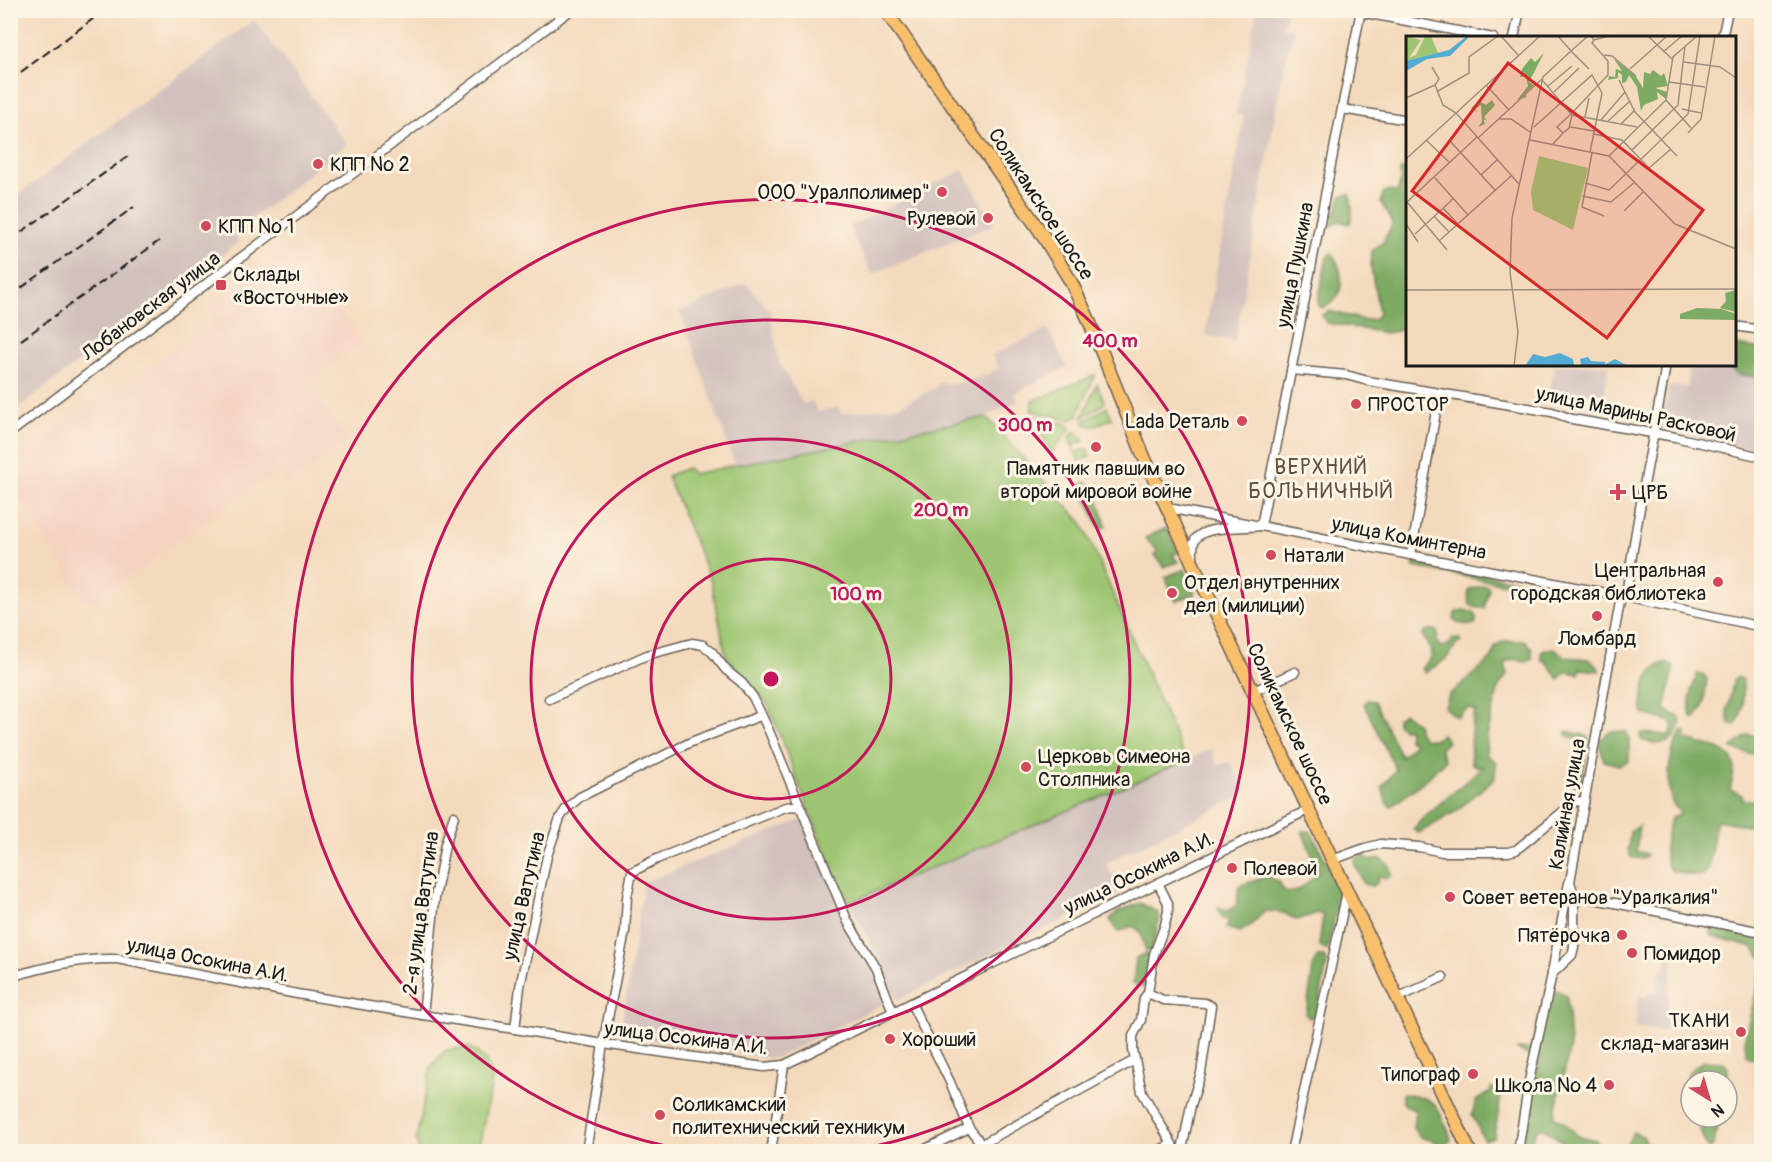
<svg xmlns="http://www.w3.org/2000/svg" width="1772" height="1162" font-family="Pangolin,sans-serif">
<rect width="100%" height="100%" fill="#fcf5e5"/>
<filter id="ink" filterUnits="userSpaceOnUse"><feTurbulence type="fractalNoise" baseFrequency=".0167" numOctaves="2"/><feDisplacementMap in="SourceGraphic" scale="12" xChannelSelector="R" yChannelSelector="G"/><feConvolveMatrix kernelMatrix="1 2 1 2 8 2 1 2 1" color-interpolation-filters="sRGB"/></filter>
<filter id="wash" filterUnits="userSpaceOnUse"><feTurbulence type="fractalNoise" baseFrequency=".008" numOctaves="4" result="noise"/><feDisplacementMap in="SourceGraphic" scale="24" xChannelSelector="R" yChannelSelector="G"/><feGaussianBlur stdDeviation="1.35" result="paint"/><feColorMatrix in="noise" values="0 0 0 0 0 0 0 0 0 0 0 0 0 0 0 0 0 1.4 0 .05"/><feComposite in="paint" operator="in"/></filter>
<g filter="url(#wash)">
<rect width="100%" height="100%" fill="#f4dabd"/>
<path fill="#f5d3c1" d="M295,242L362,343L308,383L348,440L285,486L275,473L271,474L97,601L88,602L81,596L72,584L11,481V460L63,423L216,321L208,307Z"/>
<g fill="#d1c0bc">
<path d="M1257,11H1287L1283,27L1294,30L1283,69L1235,342L1205,335L1244,116L1236,114Z"/>
<path d="M254,20L347,144L233,233L239,242L11,413V200Z"/>
<path d="M963,170L994,224L872,274L849,227L893,204Z"/>
<path d="M746,283L771,312L770,314L779,362L803,404L813,401L817,412L839,407L841,414L899,406L936,388L938,383H952V385L985,376L999,368L992,355L1048,329L1067,367L1014,393L1018,401L986,417L735,465L680,312Z"/>
<path d="M1555,365H1609L1604,397L1575,392L1558,393L1550,391Z"/>
<path d="M1697,365L1729,368L1739,375L1754,376L1759,380L1758,395L1762,399L1761,451L1661,429L1669,386L1688,387V371Z"/>
<path d="M1211,748L1218,765L1230,762L1245,794L1106,863L1120,892L897,1000L850,902L1186,761Z"/>
<path d="M806,818L891,1000L774,1059L620,1035L644,882Z"/>
<path d="M1667,949L1675,950L1665,1031L1635,1027L1639,996L1648,997L1649,992H1657L1660,971H1664Z"/>
</g>
<g fill="#9ec672" stroke="#5d7147" stroke-width="1.5">
<path d="M1095,375L1077,416L1070,420L1031,411L1033,401Z"/>
<path d="M1097,384L1105,403L1082,418Z"/>
<path d="M1107,407L1112,419L1093,426L1084,424V421Z"/>
<path d="M986,417L1082,523L1186,761L850,902L838,883L767,703L726,656L711,581L667,476L688,468L693,474L735,465Z"/>
<path d="M1033,417L1068,424L1070,429L1052,453Z"/>
<path d="M1073,432H1077L1084,441L1073,445L1076,453L1087,449L1090,457L1079,461L1069,439Z"/>
<path d="M468,1047C483,1055 491,1064 492,1081L478,1151H419L416,1140L431,1066L446,1050Z"/>
</g>
<g fill="#7eab64" stroke="#4d6440" stroke-width="1.5">
<path d="M1407,168V322L1400,330L1386,333L1326,323L1322,315L1330,311L1363,320L1375,319L1379,313L1371,268L1372,251L1383,242L1392,225L1389,215L1381,203L1383,193L1390,190L1397,193L1401,180L1400,170Z"/>
<path d="M1350,194C1351,204 1355,217 1349,224L1339,221L1335,223L1334,226L1329,224V218L1336,212L1341,196Z"/>
<path d="M1332,253C1341,266 1346,286 1335,300C1333,303 1326,305 1323,308L1319,307L1318,301L1327,257Z"/>
<path d="M1735,345L1761,349V399L1758,395V380L1753,376L1739,375L1726,365L1734,364Z"/>
<path d="M1084,482L1090,484L1099,501L1106,524V527L1103,528L1098,525L1080,486Z"/>
<path d="M1166,528L1179,553L1172,554L1178,562L1164,567L1155,555L1158,551L1145,538Z"/>
<path d="M1418,561L1543,586L1544,589L1542,591L1414,567L1413,564Z"/>
<path d="M1185,569L1195,594L1176,601L1165,577Z"/>
<path d="M1485,585L1489,588L1484,608C1467,608 1467,604 1469,589Z"/>
<path d="M1463,610L1474,613L1476,616V623L1471,625L1457,623L1454,620L1455,613Z"/>
<path d="M1427,630H1435L1438,632L1437,643L1441,647L1449,645L1453,638L1460,639L1461,642L1456,645L1446,659L1425,673L1422,669L1431,658L1432,651L1422,635Z"/>
<path d="M1503,641H1525L1532,649V659L1527,662L1514,659L1505,662L1507,675L1499,686L1487,736L1486,754L1496,762L1495,778L1455,812L1419,833L1413,829L1425,816L1483,767H1478L1472,764C1469,747 1471,727 1475,711L1470,708L1463,711L1458,717L1451,714L1445,707L1449,695L1492,658L1495,647Z"/>
<path d="M1545,649H1556L1565,657L1589,659L1598,667L1599,671L1580,669L1579,674L1565,672L1559,679C1550,671 1553,665 1541,659V653Z"/>
<path d="M1666,662L1674,666L1665,710L1679,717L1681,721C1673,745 1665,747 1641,740L1640,736L1642,733L1668,735L1671,732L1673,726L1672,722L1643,714C1640,704 1645,679 1653,670C1655,667 1662,664 1666,662Z"/>
<path d="M1697,674L1704,675L1707,679L1703,707L1695,718H1692C1686,706 1693,686 1697,674Z"/>
<path d="M1739,677L1743,680C1743,693 1745,717 1734,726L1729,724L1727,711L1734,679Z"/>
<path d="M1367,700L1374,701L1401,757L1414,744L1412,741L1408,740L1409,729H1403L1397,724V718L1404,713L1417,724L1419,733L1425,739H1436L1442,734L1448,742L1440,749L1445,760L1429,777L1391,807L1386,802L1382,787L1396,770L1364,704Z"/>
<path d="M1567,731L1584,735L1589,738L1581,784L1576,785L1570,783L1580,739L1567,736Z"/>
<path d="M1611,731L1626,732L1629,737V761L1619,765L1604,761L1600,747V740Z"/>
<path d="M1682,731L1686,732L1685,740L1696,741L1698,744C1709,743 1733,753 1734,765C1735,772 1731,783 1730,790L1742,795L1743,800H1755L1759,784L1761,781V814L1760,815L1756,825L1747,826L1718,820L1715,826L1709,868L1703,876L1689,875L1670,870C1660,854 1667,836 1671,818L1681,813C1678,809 1673,806 1672,802C1665,781 1670,748 1682,731Z"/>
<path d="M1748,735L1761,736V753L1749,754L1732,749V747Z"/>
<path d="M1639,826L1636,851L1647,854L1646,857L1642,859L1631,857L1628,850L1630,832Z"/>
<path d="M1302,831H1310C1319,846 1328,862 1331,878C1332,883 1337,886 1338,890C1340,902 1329,938 1327,951L1319,945L1323,916L1318,913L1297,920L1284,913L1265,911L1250,926L1240,932L1226,928L1229,920L1222,918L1218,907L1229,911L1237,904L1239,886L1268,876L1278,881L1285,892C1299,895 1309,880 1319,872Z"/>
<path d="M1363,854L1370,861L1380,858L1389,865L1392,875L1387,879L1380,876L1377,878L1378,882L1373,886L1364,884L1354,862Z"/>
<path d="M1140,903L1158,912L1159,920L1152,950L1146,951L1140,931L1132,926L1119,932L1115,929L1110,919L1118,912Z"/>
<path d="M1716,928L1761,938V957L1753,947L1712,936L1710,931Z"/>
<path d="M1146,953L1150,958C1149,968 1145,974 1148,984C1142,988 1139,987 1133,983L1136,958Z"/>
<path d="M1318,957H1324L1327,961L1326,968L1317,1015L1309,1018L1306,1014L1314,962Z"/>
<path d="M1761,970V1054L1753,1059L1746,1055L1745,1038Z"/>
<path d="M1557,990L1567,996L1570,1047L1554,1116L1564,1122L1578,1136L1596,1140L1600,1148L1599,1151H1567V1145L1541,1127L1537,1130L1527,1150H1523L1522,1145L1540,1058L1528,1055L1516,1049H1531L1544,1001L1553,995Z"/>
<path d="M1704,1061L1723,1062L1728,1068L1725,1081H1691V1107L1685,1108L1680,1100L1689,1071Z"/>
<path d="M1491,1088L1502,1090L1494,1137L1484,1140L1472,1114L1476,1101L1491,1091Z"/>
<path d="M1402,1094C1427,1097 1434,1097 1444,1122C1447,1129 1450,1132 1451,1140L1445,1145L1420,1137L1413,1128L1415,1110C1406,1107 1401,1105 1402,1094Z"/>
<path d="M1700,1117H1719L1714,1144L1709,1150C1702,1139 1699,1130 1700,1117Z"/>
<path d="M1633,1132L1644,1137L1647,1146L1645,1151H1624Z"/>
</g>
</g>
<g filter="url(#ink)">
<g fill="none" stroke-linecap="round" stroke-linejoin="round">
<defs>
<g id="minor">
<path d="M1361,12L1493,38"/>
<path d="M1514,38L1520,10"/>
<path d="M1722,38L1728,10"/>
<path d="M1342,109L1408,120"/>
<path d="M1734,326L1762,330"/>
<path d="M1291,370L1346,375L1368,381L1552,412L1572,419L1675,437L1762,457"/>
<path d="M10,433L231,265L571,10"/>
<path d="M1168,508L1621,596L1762,627"/>
<path d="M1411,555L1439,394"/>
<path d="M1193,559C1193,553 1192,546 1195,540C1203,525 1245,528 1261,526L1361,10"/>
<path d="M1626,597C1636,519 1653,442 1666,364"/>
<path d="M1254,691L1295,672"/>
<path d="M549,699L647,655L692,643L703,645L712,652L726,670L742,683L753,697L769,731L848,922L876,968L893,1012"/>
<path d="M1332,860L1365,848L1381,844L1419,847L1442,852H1508L1516,850L1576,801L1584,802"/>
<path d="M1158,883L1168,903V911L1165,925L1154,954L1148,993L1163,1000L1205,1003L1211,1006L1201,1073L1191,1105L1182,1150"/>
<path d="M1574,895L1762,932"/>
<path d="M1552,973L1569,883"/>
<path d="M10,977C45,967 80,958 117,959L297,994L423,1015L515,1029L603,1044L764,1067L784,1065L1308,810"/>
<path d="M1148,993L1144,998L1141,1020L1133,1036V1050L1142,1092L1172,1144"/>
<path d="M1397,998L1443,977"/>
<path d="M911,1003L950,1082L969,1128L977,1138L983,1152"/>
<path d="M423,1015L435,898L445,845L454,816"/>
<path d="M515,1029L520,987L547,856L560,818L566,809L580,797L691,742L760,716"/>
<path d="M980,1145L1135,1060"/>
<path d="M586,1152L603,1044L625,931L627,897L632,872L657,859L783,808L791,806L800,807"/>
<path d="M771,1152L784,1065"/>
<path d="M919,1152L969,1128"/>
<path d="M1156,1152L1172,1144"/>
<path d="M1291,1152L1347,892"/>
<path d="M1518,1152L1529,1081L1552,974L1572,955L1574,947V895L1570,882L1621,596"/>
</g>
<path id="highway" d="M885,10L1040,231L1070,280L1088,318L1144,457L1193,564L1470,1152"/>
</defs>
<use href="#minor" stroke="#685e54" stroke-width="11"/>
<use href="#highway" stroke="#685e54" stroke-width="15"/>
<use href="#minor" stroke="#fff" stroke-width="8"/>
<use href="#highway" stroke="#f8bf6c" stroke-width="12"/>
<g stroke="#1c1c1c" stroke-width="2" stroke-dasharray="9 4.5" stroke-linecap="butt">
<path d="M10,80L105,10"/>
<path d="M10,240L130,155"/>
<path d="M10,296L134,207"/>
<path d="M10,348L159,241"/>
</g>
</g>
</g>
<g fill="none" stroke="#c2185b" stroke-width="3">
<circle cx="771" cy="679" r="120"/>
<circle cx="771" cy="679" r="240"/>
<circle cx="771" cy="679" r="359"/>
<path d="M692 1151A479 479 0 1 1 850 1151"/>
</g>
<g fill="#d1495b" stroke="#fcf5e5" stroke-width="2">
<circle cx="318" cy="164" r="6"/>
<circle cx="942" cy="192" r="6"/>
<circle cx="988" cy="218" r="6"/>
<circle cx="206" cy="226" r="6"/>
<rect x="215" y="279" width="12" height="12" rx="3"/>
<circle cx="1356" cy="404" r="6"/>
<circle cx="1242" cy="421" r="6"/>
<circle cx="1096" cy="447" r="6"/>
<path d="M1615 483h6v6h6v6h-6v6h-6v-6h-6v-6h6z"/>
<circle cx="1271" cy="555" r="6"/>
<circle cx="1718" cy="582" r="6"/>
<circle cx="1172" cy="593" r="6"/>
<circle cx="1597" cy="616" r="6"/>
<circle cx="1026" cy="767" r="6"/>
<circle cx="1232" cy="868" r="6"/>
<circle cx="1450" cy="897" r="6"/>
<circle cx="1622" cy="935" r="6"/>
<circle cx="1632" cy="953" r="6"/>
<circle cx="1741" cy="1032" r="6"/>
<circle cx="890" cy="1039" r="6"/>
<circle cx="1473" cy="1074" r="6"/>
<circle cx="1609" cy="1085" r="6"/>
<circle cx="660" cy="1115" r="6"/>
</g>
<g text-anchor="middle" dominant-baseline="central" stroke-width="6" stroke-linejoin="round" paint-order="stroke">
<g font-size="20" fill="#1c1c1c" stroke="#fcf5e5" text-anchor="start">
<text x="330" y="164">КПП № 2</text>
<text x="930" y="192" text-anchor="end">OOO "Уралполимер"</text>
<text x="976" y="218" text-anchor="end">Рулевой</text>
<text x="218" y="226">КПП № 1</text>
<text x="233" y="274">Склады<tspan x="233" dy="23">«Восточные»</tspan></text>
<text x="1368" y="404">ПРОСТОР</text>
<text x="1230" y="421" text-anchor="end">Lada Dеталь</text>
<text x="1096" y="468" text-anchor="middle">Памятник павшим во<tspan x="1096" dy="23">второй мировой войне</tspan></text>
<text x="1632" y="492">ЦРБ</text>
<text x="1283" y="555">Натали</text>
<text x="1706" y="570" text-anchor="end">Центральная<tspan x="1706" dy="23">городская библиотека</tspan></text>
<text x="1184" y="582">Отдел внутренних<tspan x="1184" dy="23">дел (милиции)</tspan></text>
<text x="1597" y="638" text-anchor="middle">Ломбард</text>
<text x="1038" y="756">Церковь Симеона<tspan x="1038" dy="23">Столпника</tspan></text>
<text x="1244" y="868">Полевой</text>
<text x="1462" y="897">Совет ветеранов "Уралкалия"</text>
<text x="1610" y="935" text-anchor="end">Пятёрочка</text>
<text x="1644" y="953">Помидор</text>
<text x="1729" y="1020" text-anchor="end">ТКАНИ<tspan x="1729" dy="23">склад-магазин</tspan></text>
<text x="902" y="1039">Хороший</text>
<text x="1461" y="1074" text-anchor="end">Типограф</text>
<text x="1597" y="1085" text-anchor="end">Школа № 4</text>
<text x="672" y="1104">Соликамский<tspan x="672" dy="23">политехнический техникум</tspan></text>
</g>
<g font-size="20" fill="#1c1c1c" stroke="#fcf5e5">
<text transform="translate(1041 204) rotate(57)">Соликамское шоссе</text>
<text transform="translate(1295 265) rotate(-79)">улица Пушкина</text>
<text transform="translate(151 306) rotate(-37)">Лобановская улица</text>
<text transform="translate(1636 414) rotate(12)">улица Марины Расковой</text>
<text transform="translate(1409 538) rotate(11)">улица Коминтерна</text>
<text transform="translate(1290 724) rotate(65)">Соликамское шоссе</text>
<text transform="translate(1567 804) rotate(-80)">Калийная улица</text>
<text transform="translate(1139 873) rotate(-26)">улица Осокина А.И.</text>
<text transform="translate(524 896) rotate(-77)">улица Ватутина</text>
<text transform="translate(421 913) rotate(-82)">2-я улица Ватутина</text>
<text transform="translate(208 960) rotate(11)">улица Осокина А.И.</text>
<text transform="translate(686 1038) rotate(7)">улица Осокина А.И.</text>
</g>
<g font-size="21" letter-spacing="1.5" fill="#5f4f3c" stroke="#fcf5e5">
<text x="1321" y="467">ВЕРХНИЙ<tspan x="1321" dy="24">БОЛЬНИЧНЫЙ</tspan></text>
</g>
</g>
<g transform="translate(1406 36)">
<rect width="330" height="330" fill="#f4dabd"/>
<path d="M0,0L15,4L3,22L10,19L19,0H25L32,17L0,25ZM133,120L182,132L167,194L127,174L125,155Z" fill="#9ec672"/>
<path d="M133,12L125,22L129,26L138,17L123,46L128,49L119,58L121,61L111,64L122,50L120,40L114,41L116,33ZM208,23L229,39L237,52L238,36L244,38L247,34L255,40L258,37L262,50L249,52L261,56L260,63L251,56L252,63L238,69L235,75L231,51L223,39L220,46L216,47V39L212,36V42L202,44L203,40L209,41L210,33L216,35ZM86,64L89,69L78,81L81,85L77,83L79,88L72,91L76,86L75,69L69,73L72,76L65,72L73,65L80,69ZM330,254V276L314,272L320,265L319,257ZM291,272L316,273L330,278V284L274,283V278Z" fill="#7eab64"/>
<path d="M61,0H64L44,20L21,23L0,35V25L43,14ZM154,317L167,323L168,330H119L127,318L139,321ZM182,321L185,325L200,326L198,329L209,323L222,330H175L174,323Z" fill="#55acd1"/>
<path fill="none" stroke="#9e8e7d" stroke-width="1.5" d="M95,0L112,19M182,0L165,15L183,33M185,0L188,4L203,0M242,0L266,23M257,16L276,0M198,19L206,20L230,40M278,26L314,31L330,42M26,31L33,43L29,49L37,69L50,77L113,148M224,33L261,0M213,44L229,76L271,120M137,45L166,79L231,91M263,46L299,51M81,50L102,73M142,50L166,30M32,55L63,37V21L92,0M148,56L173,32M0,62L29,49M260,64L285,92M276,73L295,77M166,77L202,39V25L186,7L188,4M179,81L183,62M93,83H105L124,96M195,84L219,56M202,85L224,65M215,88L228,75M128,91L186,39L196,57L184,116M164,91L188,95M157,97L163,92L166,79M282,97L295,83L309,0M188,98L216,104L243,132L265,113M72,102L136,43M20,104L44,127M124,104L203,120L269,188L330,213M44,105L89,154M146,109L157,97L151,91L166,77M226,114L272,69L279,10M186,117L176,171L198,180M203,120L260,64L267,21L291,0M0,123L134,0M75,139L91,124M29,142L62,179M179,147L203,154L282,78L294,0M176,160L205,166L229,146M1,166L71,101M1,166L41,214M37,172L52,188M218,175L238,155M28,180L43,196M0,188L12,206M9,198L47,163M33,205L105,140M0,254L330,253M108,330L112,296L104,236L106,182L137,41L165,15L152,0"/>
<path fill="#d62828" fill-opacity="0.15" stroke="#d62828" stroke-width="3" d="M102,27L297,174L201,302L6,155Z"/>
<rect width="330" height="330" fill="none" stroke="#1c1c1c" stroke-width="3"/>
</g>
<circle cx="771" cy="679" r="9" fill="#c2185b" stroke="#fcf5e5" stroke-width="3"/>
<g font-size="18" text-anchor="middle" font-weight="bold" fill="#c2185b" stroke="#fcf5e5" stroke-width="6" stroke-linejoin="round" paint-order="stroke">
<text x="1110" y="347">400 m</text>
<text x="1025" y="431">300 m</text>
<text x="941" y="516">200 m</text>
<text x="856" y="600">100 m</text>
</g>
<rect width="1772" height="1162" fill="none" stroke="#fcf5e5" stroke-width="36"/>
<g transform="translate(1709 1099) rotate(143)"><circle r="28" fill="#fcf5e5" stroke="#a29e95" stroke-width="1.5"/>
<path d="M0-4.5L10 22L0 15L-10 22Z" fill="#d1495b"/>
<text y="-9" font-size="16" font-weight="bold" text-anchor="middle" fill="#1c1c1c">N</text>
</g>
</svg>
